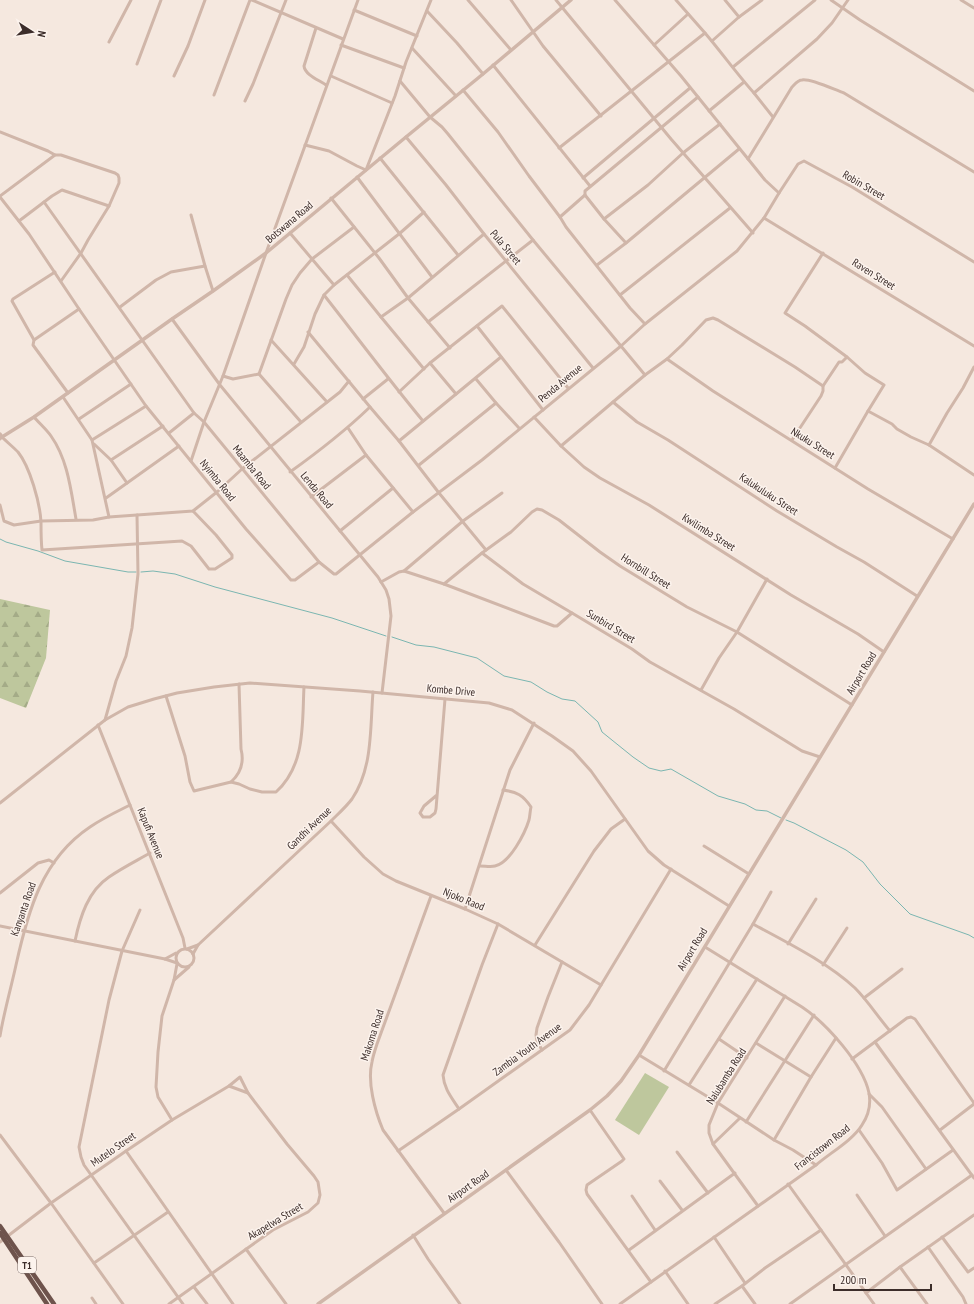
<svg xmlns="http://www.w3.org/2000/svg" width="974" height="1304" font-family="'PT Sans Narrow',sans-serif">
<defs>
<pattern id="forest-firs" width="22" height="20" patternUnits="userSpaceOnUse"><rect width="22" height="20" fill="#bec79d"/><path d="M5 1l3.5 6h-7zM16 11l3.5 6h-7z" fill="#a4ab87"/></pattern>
</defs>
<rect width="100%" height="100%" fill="#f5e8df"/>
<path fill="url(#forest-firs)" d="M0,599L50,610L46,658L26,708L0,698Z"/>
<path fill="#bec79d" d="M645,1073L669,1087L639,1135L615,1120Z"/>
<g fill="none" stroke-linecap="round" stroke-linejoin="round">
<g stroke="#7bb6b1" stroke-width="1">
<path d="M0,539L6,542L38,551L65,561L128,572H136"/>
<path d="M141,572L153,571L175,574L215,587L332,618L386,636"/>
<path d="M392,637L416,645L434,647L477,658L504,676L531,682L547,692L562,699L575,701L598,722L602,732L633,757L649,768L661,771L671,769L718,796L745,804L756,810L767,811L781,818"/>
<path d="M786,820L794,823L846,850L863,862L880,884L910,914L969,935L974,938"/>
</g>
<g stroke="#d0b6a9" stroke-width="3">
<path d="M252,0L343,39"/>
<path d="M468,0L511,50"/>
<path d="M511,0L543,46L601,116"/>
<path d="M556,0L671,139L753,233"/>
<path d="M615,0L681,76L765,180L779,193"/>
<path d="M676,0L705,33"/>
<path d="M725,0L739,17"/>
<path d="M831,0L860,20L974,91"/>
<path d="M961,0L974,8"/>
<path d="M354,10L417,36"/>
<path d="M427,11L457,43L483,74"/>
<path d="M316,28L304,66C305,75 319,80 326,85"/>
<path d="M712,41L739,17L762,0"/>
<path d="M109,42L131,0"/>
<path d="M341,45L404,68"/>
<path d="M654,45L688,14"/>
<path d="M412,48L456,96"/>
<path d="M137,64L161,0"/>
<path d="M493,65L590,186"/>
<path d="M733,67L815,0"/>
<path d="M174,76L188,46L205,0"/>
<path d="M331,76L392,103"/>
<path d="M400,81L430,117L442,127L448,134L533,240L645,375"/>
<path d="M463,90L498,132L529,176L560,217L566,227L630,308L645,324"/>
<path d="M754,93L773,117"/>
<path d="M214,95L250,0"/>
<path d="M245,101L253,84L286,0"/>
<path d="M709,111L744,82"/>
<path d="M0,132L48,151L55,155"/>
<path d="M406,137L446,185L484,234L593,368"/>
<path d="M305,145L329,151L357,166L366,170L395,96L406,62L431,0"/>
<path d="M559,148L705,33C722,53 737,74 754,93L817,39L832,23L848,0"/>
<path d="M380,158L458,255"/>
<path d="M748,159L792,87C795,84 798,80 802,80C810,78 835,90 844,93L974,172"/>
<path d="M357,177L432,277"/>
<path d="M583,178L690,88"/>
<path d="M0,196L55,155H61L115,173L118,175L119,178V183L109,206L88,240L81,253L61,281"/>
<path d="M0,197L29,234L79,309L146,406L246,529L291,580H295L319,562"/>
<path d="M331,198L379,258L408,298L450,348"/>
<path d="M44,202L194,413L204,422L319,562L334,574H336L413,512L482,460L621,346L645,324L737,251L764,218L779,193L798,164L804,161L852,187L974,262"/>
<path d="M191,215L205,266L213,291"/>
<path d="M560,217L585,195"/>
<path d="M764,218L974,346"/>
<path d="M604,219L648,185L683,153L720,124"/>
<path d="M19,221L52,196L62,190L109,206"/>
<path d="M290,233L334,285"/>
<path d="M626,243L604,219L585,195V191L698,97"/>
<path d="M823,253L785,313L805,326L847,357L865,373L884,385L868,411L835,468"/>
<path d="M597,265L626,243L739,149"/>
<path d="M55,272L13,299L12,301L34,340L33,345L68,393"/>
<path d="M347,275L381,317"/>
<path d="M324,295C357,337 389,380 423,421"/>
<path d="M620,295L730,208"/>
<path d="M120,307L156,280L171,272L205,266"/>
<path d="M172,319L220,385L378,577L386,590L389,599L391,616L382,693"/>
<path d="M428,322L533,240"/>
<path d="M477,326L543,410"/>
<path d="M308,332L370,407L399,441L439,493L486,550"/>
<path d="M34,340L79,309"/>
<path d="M271,340L327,402"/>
<path d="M667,359L713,391L868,489L953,539"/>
<path d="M430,363L456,394"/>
<path d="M294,364L304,347L315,314L324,295L334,285L399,234L424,212"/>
<path d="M424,369L381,317L408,298L484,234"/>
<path d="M223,376L233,379L259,374"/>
<path d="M476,379L496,403L519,428"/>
<path d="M823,386L839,362H842L847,357"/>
<path d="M399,392L430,363L502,306L568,388"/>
<path d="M63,397L92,440L109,517"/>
<path d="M363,399L388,379"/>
<path d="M613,402L637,422L668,440L777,511L837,547L864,562L917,596"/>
<path d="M868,411L892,424L897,429L911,437L929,445L974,475"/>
<path d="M34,417C39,423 46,429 51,436C68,460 71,491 76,519"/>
<path d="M534,417L561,446L584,467L600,478L649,505L791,595L858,634L884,652"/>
<path d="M79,419L131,384"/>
<path d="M301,422L259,374L286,299L292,285L300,273L312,259L354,227"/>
<path d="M348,428L366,455L413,512"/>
<path d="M169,433L194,413"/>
<path d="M0,439L2,437C7,442 13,447 18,452C30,467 40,503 41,522C41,532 41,541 42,550L182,541L191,546L209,569H215L232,558V555L216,535L193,511"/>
<path d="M92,440L146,406"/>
<path d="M399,441L501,357"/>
<path d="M94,444L111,460L127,483"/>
<path d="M929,445L947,413L963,388L974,367"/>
<path d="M561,446L645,375L667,359L682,345L706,320L713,318L718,320L795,367L823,386V391L821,396L792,440"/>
<path d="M111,460L163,426"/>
<path d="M191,461L204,422L223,376L266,253L358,0"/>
<path d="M419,465L496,403"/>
<path d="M290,472C318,452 345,431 370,407"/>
<path d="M311,497L366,455"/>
<path d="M106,498L179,446"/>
<path d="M0,505L4,521L14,525L41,521L93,520L109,517L193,511L217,492L242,469L340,392L349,381"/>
<path d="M340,531L393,488"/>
<path d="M482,553L523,584L572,613"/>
<path d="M404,571L463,521L502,493"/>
<path d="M381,582L399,572L404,571L444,584L554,626H557L572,613L632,649L650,662L734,709L802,751L820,757"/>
<path d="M444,584L482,553L511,532L532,512L537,509L542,510L559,520L600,552L620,566L687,607L737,632L852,705"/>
<path d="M701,690L719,658L737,632L767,579"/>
<path d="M166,696L185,756L190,782L194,791L231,782L239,784L250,789L262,792H276C306,765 302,723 304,687"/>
<path d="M105,720L116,681L126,656L132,628L138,574L137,515"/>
<path d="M98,725L183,938L185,948"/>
<path d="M231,782C241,773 244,761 241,749L239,684"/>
<path d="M437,795L424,806L420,813L423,817H430L435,813L436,809L445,699"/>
<path d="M0,803L105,720L128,707L154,699L177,693L214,687L250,683L360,691L489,703L512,710L552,736L573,751L591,771L648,851L664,865L729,906"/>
<path d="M331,821L364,857L383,874L396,881L465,909L498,924L601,985"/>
<path d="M704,846L749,874"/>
<path d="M480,866C485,866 491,867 495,866C510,863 525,833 529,820C530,816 530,811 531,807C523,795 517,792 503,790"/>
<path d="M0,893L38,863L49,860L54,863"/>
<path d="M431,896L377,1044C375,1050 373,1056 372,1062C367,1082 375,1111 383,1130L444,1213"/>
<path d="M465,909L510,770L534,723"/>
<path d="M140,910L122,951L109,1000L79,1147L81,1157L84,1165L183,1304"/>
<path d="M753,924C786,942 827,962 855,988C868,1001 878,1017 890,1031"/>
<path d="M0,926L165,959L177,963"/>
<path d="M75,941C80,917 88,891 109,877C122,868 136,861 150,853"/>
<path d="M788,944L816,899"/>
<path d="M535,945L594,851L611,829L625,819"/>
<circle cx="185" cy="958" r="9"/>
<path d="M187,949L198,945"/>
<path d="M193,954L198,945L331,821C338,814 346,807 352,799C373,768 370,728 373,692"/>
<path d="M165,959L176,953"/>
<path d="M823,965L847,928"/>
<path d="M174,980L189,967"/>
<path d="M864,998L902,969"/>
<path d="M0,1036C4,1012 11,988 16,965C28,911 42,859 90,827C103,818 116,812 130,805"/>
<path d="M719,1039L747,1058"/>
<path d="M875,1042L974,1178"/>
<path d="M756,1043L811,1077"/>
<path d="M542,1050L537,1041L536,1035L537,1028L548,997L562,962"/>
<path d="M639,1055L718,1103L774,1140L793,1150L816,1165"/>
<path d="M852,1059L907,1018L911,1017L915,1019L974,1103"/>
<path d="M664,1071L753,924L771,892"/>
<path d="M689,1085L757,979"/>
<path d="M229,1086L248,1093"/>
<path d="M869,1094L882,1107L926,1169"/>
<path d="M459,1109C452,1098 444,1089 443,1075L482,965L498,924"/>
<path d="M590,1110L624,1159L622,1161L587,1185L586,1190L587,1194L651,1282"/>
<path d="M172,1120L158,1097L156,1087L158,1052L162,1016L174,980L177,964"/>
<path d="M746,1122L814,1015"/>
<path d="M859,1130L882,1163L897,1190L953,1150"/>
<path d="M940,1130L974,1104"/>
<path d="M0,1135L51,1203L123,1304"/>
<path d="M774,1140L811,1077L836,1038"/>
<path d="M713,1144L740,1118"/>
<path d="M126,1151L233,1304"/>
<path d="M398,1151L459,1109L570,1030L589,1005L671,869"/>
<path d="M677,1152L708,1193"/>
<path d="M506,1170L559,1242L602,1304"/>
<path d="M660,1181L682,1210"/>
<path d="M788,1184L874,1304"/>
<path d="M857,1195L885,1236"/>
<path d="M632,1196L655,1230"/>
<path d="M758,1206L713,1144L709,1133V1125L718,1103L785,996"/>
<path d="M413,1235L428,1259L460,1304"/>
<path d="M714,1237L745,1283"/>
<path d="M942,1237L968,1272L974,1268"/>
<path d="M0,1242L51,1203L126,1151L172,1120L229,1086L240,1077L248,1093L287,1144L314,1176L318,1182L320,1195L318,1203L308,1212L273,1230L169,1304"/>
<path d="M928,1247L963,1297L966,1304"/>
<path d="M246,1249L286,1304"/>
<path d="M629,1250L735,1173"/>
<path d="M94,1263L168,1212"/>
<path d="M900,1267L927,1304"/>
<path d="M665,1271L688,1304"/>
<path d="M742,1286L755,1304"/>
<path d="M194,1287L207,1304"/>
<path d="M866,1293L900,1267L974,1215"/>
<path d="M92,1298L96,1304"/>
<path d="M620,1304L816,1165C830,1153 853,1140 862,1125C868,1116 871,1104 869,1093C863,1064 826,1023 802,1007L705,947"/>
<path d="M715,1304L742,1286L765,1268L821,1230"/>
<path d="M790,1304L972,1175"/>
</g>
<g stroke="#d0b6a9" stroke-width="3.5">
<path d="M0,434L2,437L34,417L172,319L213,291L266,253L406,137L483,74L571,0"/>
<path d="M318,1304L590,1110L607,1096L621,1081L639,1055L974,504"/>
</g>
<g stroke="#6e534c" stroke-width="4.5">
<path d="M0,1226L54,1304"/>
<path d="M0,1233L47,1304"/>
</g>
</g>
<g text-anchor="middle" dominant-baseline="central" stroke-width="3" stroke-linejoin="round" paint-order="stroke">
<rect fill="#fcf3ed" stroke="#766864" stroke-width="1" x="18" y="1257" width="18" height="16" rx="3"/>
<g font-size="10" font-weight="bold" fill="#3c2d2a">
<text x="27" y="1265">T1</text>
</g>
<g font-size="11" fill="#3c2d2a" stroke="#fcf3ed">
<text transform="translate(864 185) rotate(30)">Robin Street</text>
<text transform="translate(289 222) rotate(-40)">Botswana Road</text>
<text transform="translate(506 247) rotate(50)">Pula Street</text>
<text transform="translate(874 274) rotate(32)">Raven Street</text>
<text transform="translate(560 383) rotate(-40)">Penda Avenue</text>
<text transform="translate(813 443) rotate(32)">Nkuku Street</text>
<text transform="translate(252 467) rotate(51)">Maamba Road</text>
<text transform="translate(218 480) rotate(51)">Nyimba Road</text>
<text transform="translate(317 490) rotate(50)">Lenda Road</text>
<text transform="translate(769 494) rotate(33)">Kalukuluku Street</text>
<text transform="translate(709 532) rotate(32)">Kwilimba Street</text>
<text transform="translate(646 571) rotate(32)">Hornbill Street</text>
<text transform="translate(611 626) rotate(31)">Sunbird Street</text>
<text transform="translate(861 673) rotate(-59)">Airport Road</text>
<text transform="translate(451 690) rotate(5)">Kombe Drive</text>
<text transform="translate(309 828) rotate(-44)">Gandhi Avenue</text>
<text transform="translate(151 833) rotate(68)">Kapufi Avenue</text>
<text transform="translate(464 899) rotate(22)">Njoko Raod</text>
<text transform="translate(23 909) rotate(-71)">Kanyanta Road</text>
<text transform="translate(692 949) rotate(-59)">Airport Road</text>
<text transform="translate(372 1035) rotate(-72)">Makoma Road</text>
<text transform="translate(527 1049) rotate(-36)">Zambia Youth Avenue</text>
<text transform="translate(726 1076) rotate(-58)">Nalubamba Road</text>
<text transform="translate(822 1147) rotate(-38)">Francistown Road</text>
<text transform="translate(113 1149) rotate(-35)">Mutelo Street</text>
<text transform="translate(468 1186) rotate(-35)">Airport Road</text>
<text transform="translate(275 1221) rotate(-31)">Akapelwa Street</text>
</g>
</g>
<g transform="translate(32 32) rotate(102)" stroke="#fcf3ed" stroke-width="3" paint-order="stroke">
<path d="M0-3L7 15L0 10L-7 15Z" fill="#3c2d2a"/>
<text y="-6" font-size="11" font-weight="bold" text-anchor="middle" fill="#3c2d2a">N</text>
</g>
<path d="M834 1284v6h97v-6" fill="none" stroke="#3c2d2a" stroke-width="2"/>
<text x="840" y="1284" font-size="12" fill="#3c2d2a" stroke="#fcf3ed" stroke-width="3" paint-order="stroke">200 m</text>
</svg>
